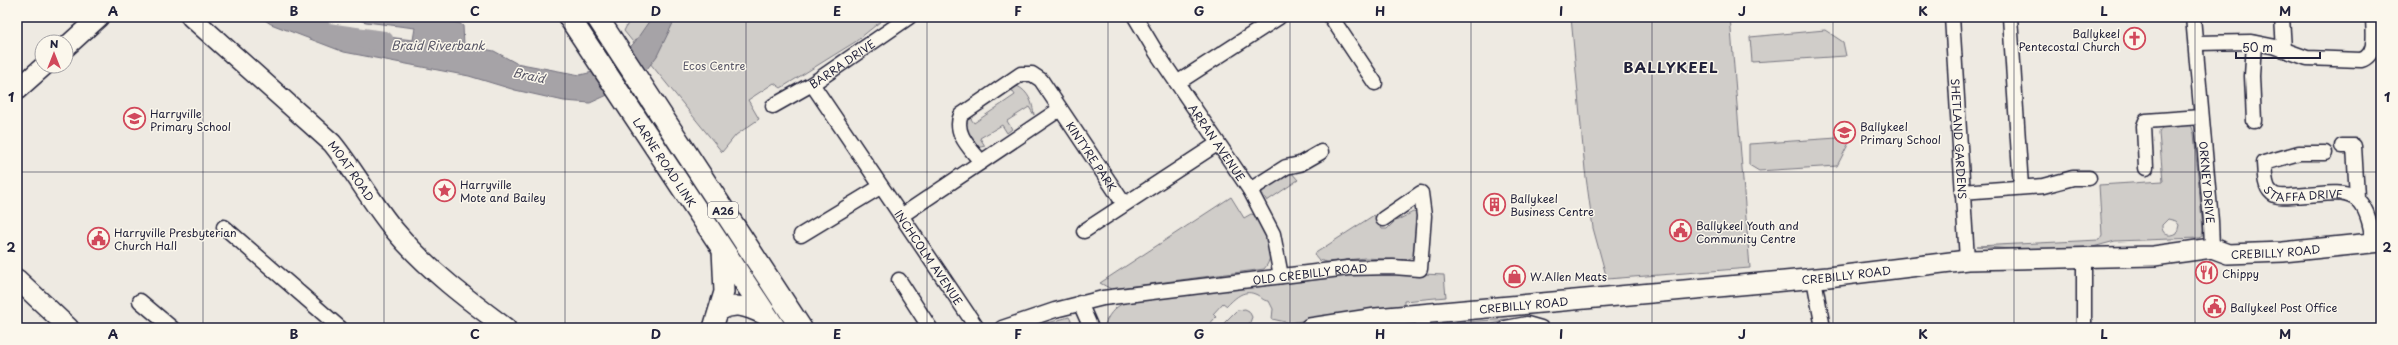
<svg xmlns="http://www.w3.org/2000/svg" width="2398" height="345" font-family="'Playpen Sans',sans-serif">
<rect width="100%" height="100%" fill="#eeeae2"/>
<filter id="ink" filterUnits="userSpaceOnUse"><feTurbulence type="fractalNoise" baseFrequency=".025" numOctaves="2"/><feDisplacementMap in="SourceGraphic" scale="8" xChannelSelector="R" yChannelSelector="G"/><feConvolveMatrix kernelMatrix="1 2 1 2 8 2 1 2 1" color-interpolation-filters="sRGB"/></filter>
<g filter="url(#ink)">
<g fill="#d0cdc9" stroke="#797882" fill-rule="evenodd">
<path d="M631,17H886L855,42L781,88L774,83L748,100L759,119L736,135L722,152L624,31Z"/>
<path d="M1571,17H1730L1750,268L1607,279L1593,228L1585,170Z"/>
<path d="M1825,30L1843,42L1846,56L1752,62L1750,37Z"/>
<path d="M1017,86C1028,91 1033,103 1034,115L1029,107L1007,121L1012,129L1007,133L1002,125L980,138L985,146L977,148L964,125L968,115L974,123L1015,95L1010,87Z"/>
<path d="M2188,124L2192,127L2194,134L2203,230L2202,236L2199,238L2115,241L2093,247L2020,250L1977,246L2099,240L2102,235L2099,185L2163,181L2159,133L2163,126ZM2168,219L2176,221L2179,225L2177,233C2169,238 2161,234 2162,225Z"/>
<path d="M1852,137L1837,166L1759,171L1749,165V144Z"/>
<path d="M1291,172L1298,180L1267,201L1262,193L1265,187Z"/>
<path d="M1231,197L1244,218L1251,214L1255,215C1265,229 1278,254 1264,269L1111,289L1100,283Z"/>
<path d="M1413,212L1419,214L1417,252L1413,257L1406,260L1365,258L1327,262L1319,260L1314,254L1374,215L1382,229H1387L1394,222Z"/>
<path d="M1381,272L1444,275L1446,297L1404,301V308L1323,317L1290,323L1272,319L1273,309L1269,301C1262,301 1261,296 1255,294C1243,289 1234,299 1227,306L1223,303L1213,314L1216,317L1206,328H1104C1107,316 1114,307 1126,302L1337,275Z"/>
<path d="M1245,309L1249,311L1252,317L1248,328H1219L1237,310Z"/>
<path d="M1069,317L1075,328H1030Z"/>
<path d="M1509,319L1480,328H1434L1437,324Z"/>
</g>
<path fill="#a6a3a7" stroke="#716f7c" d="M260,17H295L306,21V17H326V23L334,29L337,37L355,39L363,34L413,40L415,28L366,22L348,17H414L459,23L463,26L464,45L494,51L516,63L580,75L597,71L619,59L634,43L652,17H676L657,56L644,73L625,87L590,103L564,101L515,90L469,76L344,52L271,24Z"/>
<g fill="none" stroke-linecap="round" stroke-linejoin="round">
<path stroke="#a6a3a7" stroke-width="20" d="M318,17L320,32L384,41"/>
<defs>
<g id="street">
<path id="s1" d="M1135,17L1156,52L1250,190L1273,234L1281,276"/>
<path d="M1331,17L1375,83"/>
<path id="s2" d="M1952,17L1967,260"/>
<path d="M2010,17L2021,187"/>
<path id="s3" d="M2193,17L2211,221L2212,248"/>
<path d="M2282,17L2284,50"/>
<path d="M2196,43L2251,42L2276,47L2307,58L2361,60C2378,55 2373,31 2373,17"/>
<path d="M1177,83L1279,17"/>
<path id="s4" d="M812,84L977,328"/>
<path id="s5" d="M773,106L812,84L909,17"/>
<path d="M2254,121L2252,76L2254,43"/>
<path d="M2342,146H2354L2357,197"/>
<path id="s6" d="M2325,153H2299L2264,163C2265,172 2264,186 2271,192C2276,198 2284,196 2291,196C2342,194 2366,180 2373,243"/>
<path id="s7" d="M981,162C971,149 953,133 961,115L1021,74H1032L1041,80L1124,204"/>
<path d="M2146,168L2144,126L2146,121L2201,117"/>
<path d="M1250,190L1286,167L1300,164L1321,152"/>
<path d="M1962,192L2043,186L2073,178H2089"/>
<path d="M901,216L1060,109"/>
<path d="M224,227L340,328"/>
<path d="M1084,231L1217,144"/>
<path d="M801,235L880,187"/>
<path d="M2084,258V328"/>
<path d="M1814,279L1823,328"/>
<path d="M899,280L930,328"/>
<path d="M140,301L172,328"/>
<path d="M1080,303L1091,328"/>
<path d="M1423,313V328"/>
<path id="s8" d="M1002,328L1055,310L1103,298L1348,268L1393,267L1420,269L1424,216L1421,193L1383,219"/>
<path d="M1506,328L1527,324L1541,328"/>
</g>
<g id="secondary">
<path id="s9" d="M191,17L332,143C355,171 372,204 396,232C428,270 467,299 506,328"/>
<path d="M66,47L99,17"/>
<path d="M17,90L44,66"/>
<path d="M17,279L69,328"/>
<path d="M719,311C736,301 749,308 765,315"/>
<path d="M713,328L724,292L722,249"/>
<path id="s10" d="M1310,328L1376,318L1828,277L1967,260L2154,256L2212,248L2228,254L2283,252L2381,242"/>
</g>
<g id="primary">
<path id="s11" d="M569,17L775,328"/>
<path d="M597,17L801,328"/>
</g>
</defs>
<use href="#street" stroke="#22223b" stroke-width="17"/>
<use href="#secondary" stroke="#22223b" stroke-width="22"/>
<use href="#primary" stroke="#22223b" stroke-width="24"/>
<use href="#street" stroke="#fbf7ec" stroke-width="14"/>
<use href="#secondary" stroke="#fbf7ec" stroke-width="19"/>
<use href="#primary" stroke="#fbf7ec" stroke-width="21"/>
</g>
</g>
<path fill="none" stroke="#22223b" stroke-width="1" stroke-opacity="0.55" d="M203,17V328M384,17V328M565,17V328M746,17V328M927,17V328M1108,17V328M1290,17V328M1471,17V328M1652,17V328M1833,17V328M2014,17V328M2195,17V328M17,172H2381"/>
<defs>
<symbol id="church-ring" viewBox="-11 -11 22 22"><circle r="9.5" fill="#fbf7ec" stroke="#d1495b" stroke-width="1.5"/><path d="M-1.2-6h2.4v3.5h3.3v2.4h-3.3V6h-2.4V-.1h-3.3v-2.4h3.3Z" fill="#d1495b"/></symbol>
<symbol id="school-ring" viewBox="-11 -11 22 22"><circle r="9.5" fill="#fbf7ec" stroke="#d1495b" stroke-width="1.5"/><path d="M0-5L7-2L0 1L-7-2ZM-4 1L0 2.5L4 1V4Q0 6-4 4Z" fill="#d1495b"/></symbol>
<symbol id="sight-ring" viewBox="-11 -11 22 22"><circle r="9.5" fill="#fbf7ec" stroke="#d1495b" stroke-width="1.5"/><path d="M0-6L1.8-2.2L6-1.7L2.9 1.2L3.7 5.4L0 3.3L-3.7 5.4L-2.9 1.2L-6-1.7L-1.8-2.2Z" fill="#d1495b"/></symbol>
<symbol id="building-ring" viewBox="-11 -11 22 22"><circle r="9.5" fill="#fbf7ec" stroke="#d1495b" stroke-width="1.5"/><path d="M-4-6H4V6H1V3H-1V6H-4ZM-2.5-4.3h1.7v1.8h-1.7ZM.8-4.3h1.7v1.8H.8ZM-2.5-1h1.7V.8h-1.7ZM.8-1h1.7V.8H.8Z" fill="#d1495b"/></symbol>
<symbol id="civic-ring" viewBox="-11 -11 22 22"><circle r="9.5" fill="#fbf7ec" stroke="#d1495b" stroke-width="1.5"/><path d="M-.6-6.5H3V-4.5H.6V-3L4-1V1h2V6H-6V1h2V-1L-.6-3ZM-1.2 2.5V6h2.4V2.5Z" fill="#d1495b"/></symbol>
<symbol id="restaurant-ring" viewBox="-11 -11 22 22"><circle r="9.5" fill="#fbf7ec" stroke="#d1495b" stroke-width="1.5"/><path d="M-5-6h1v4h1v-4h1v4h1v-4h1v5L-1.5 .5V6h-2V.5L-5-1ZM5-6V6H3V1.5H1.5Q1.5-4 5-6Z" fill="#d1495b"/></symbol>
<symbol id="shop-ring" viewBox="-11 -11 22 22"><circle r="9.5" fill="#fbf7ec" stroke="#d1495b" stroke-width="1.5"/><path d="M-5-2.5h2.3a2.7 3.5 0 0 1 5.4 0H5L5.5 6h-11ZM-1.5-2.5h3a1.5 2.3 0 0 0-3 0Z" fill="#d1495b"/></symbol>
</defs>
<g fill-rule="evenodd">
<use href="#church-ring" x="2122" y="26" width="25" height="25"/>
<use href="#school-ring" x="122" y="106" width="25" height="25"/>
<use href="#school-ring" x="1832" y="120" width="25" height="25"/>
<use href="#sight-ring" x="432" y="178" width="25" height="25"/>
<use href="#building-ring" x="1482" y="192" width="25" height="25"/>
<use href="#civic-ring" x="1668" y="218" width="25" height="25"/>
<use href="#civic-ring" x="86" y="226" width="25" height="25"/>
<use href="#restaurant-ring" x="2194" y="260" width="25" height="25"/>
<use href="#shop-ring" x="1502" y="264" width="25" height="25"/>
<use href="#civic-ring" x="2202" y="294" width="25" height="25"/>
</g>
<g text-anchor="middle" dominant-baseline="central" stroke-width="3" stroke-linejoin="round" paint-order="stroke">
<rect fill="#fbf7ec" stroke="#636270" stroke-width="1" x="708" y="202" width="30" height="16" rx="3"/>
<g font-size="10" font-weight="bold" fill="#22223b">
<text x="723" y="210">A26</text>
</g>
<g font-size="11" fill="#22223b" stroke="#fbf7ec" text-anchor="start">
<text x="2120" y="33" text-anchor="end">Ballykeel<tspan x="2120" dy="13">Pentecostal Church</tspan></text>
<text x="150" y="113">Harryville<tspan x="150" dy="13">Primary School</tspan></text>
<text x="1860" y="126">Ballykeel<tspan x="1860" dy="13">Primary School</tspan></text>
<text x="460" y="184">Harryville<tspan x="460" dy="13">Mote and Bailey</tspan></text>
<text x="1510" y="198">Ballykeel<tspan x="1510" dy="13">Business Centre</tspan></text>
<text x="1696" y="225">Ballykeel Youth and<tspan x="1696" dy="13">Community Centre</tspan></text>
<text x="114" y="232">Harryville Presbyterian<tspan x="114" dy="13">Church Hall</tspan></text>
<text x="2222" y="273">Chippy</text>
<text x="1530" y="276">W.Allen Meats</text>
<text x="2230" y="307">Ballykeel Post Office</text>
</g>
<g font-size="11" fill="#22223b" stroke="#fbf7ec">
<text stroke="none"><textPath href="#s5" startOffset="81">BARRA DRIVE</textPath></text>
<text stroke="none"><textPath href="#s2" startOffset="122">SHETLAND GARDENS</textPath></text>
<text stroke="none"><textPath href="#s1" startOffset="150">ARRAN AVENUE</textPath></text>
<text stroke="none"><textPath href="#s7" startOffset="240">KINTYRE PARK</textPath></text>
<text stroke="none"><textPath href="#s11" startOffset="174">LARNE ROAD LINK</textPath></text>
<text stroke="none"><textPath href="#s9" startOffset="223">MOAT ROAD</textPath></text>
<text stroke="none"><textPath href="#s3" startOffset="166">ORKNEY DRIVE</textPath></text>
<text stroke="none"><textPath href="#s6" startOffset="126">STAFFA DRIVE</textPath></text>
<text stroke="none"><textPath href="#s10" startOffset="971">CREBILLY ROAD</textPath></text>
<text stroke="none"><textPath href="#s4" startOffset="209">INCHCOLM AVENUE</textPath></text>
<text stroke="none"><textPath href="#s8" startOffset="314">OLD CREBILLY ROAD</textPath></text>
<text stroke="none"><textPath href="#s10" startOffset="539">CREBILLY ROAD</textPath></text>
<text stroke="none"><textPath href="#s10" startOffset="215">CREBILLY ROAD</textPath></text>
</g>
<g font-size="11" fill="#565566" stroke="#fbf7ec">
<text x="714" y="65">Ecos Centre</text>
</g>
<g font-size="12" font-style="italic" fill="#575666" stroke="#fbf7ec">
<text x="438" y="45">Braid Riverbank</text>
<text transform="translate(529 75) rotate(12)">Braid</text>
</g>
<g font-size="15" font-weight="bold" letter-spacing="1" fill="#22223b" stroke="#fbf7ec">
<text x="1671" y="66">BALLYKEEL</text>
</g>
</g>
<rect width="2398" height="345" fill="none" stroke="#fbf7ec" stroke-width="44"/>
<g transform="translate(54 54)"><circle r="19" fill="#fbf7ec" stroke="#a4a2a5"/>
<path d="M0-3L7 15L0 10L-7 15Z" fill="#d1495b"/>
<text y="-6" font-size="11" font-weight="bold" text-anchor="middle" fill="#22223b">N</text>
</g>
<path d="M2236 52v6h84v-6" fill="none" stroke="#22223b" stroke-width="2"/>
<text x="2242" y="52" font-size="12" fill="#22223b" stroke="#fbf7ec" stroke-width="3" paint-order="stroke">50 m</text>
<rect x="22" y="22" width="2354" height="301" fill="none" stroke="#22223b" stroke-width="1.5"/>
<g font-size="13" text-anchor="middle" font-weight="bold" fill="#22223b">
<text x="113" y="16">A</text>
<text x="294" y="16">B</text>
<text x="475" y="16">C</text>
<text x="656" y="16">D</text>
<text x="837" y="16">E</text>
<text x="1018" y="16">F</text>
<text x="1199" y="16">G</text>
<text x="1380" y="16">H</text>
<text x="1561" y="16">I</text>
<text x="1742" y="16">J</text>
<text x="1923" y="16">K</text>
<text x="2104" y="16">L</text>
<text x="2285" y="16">M</text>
<text x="11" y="102">1</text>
<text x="2387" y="102">1</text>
<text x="11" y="252">2</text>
<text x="2387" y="252">2</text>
<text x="113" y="339">A</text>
<text x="294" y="339">B</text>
<text x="475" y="339">C</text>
<text x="656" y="339">D</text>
<text x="837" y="339">E</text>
<text x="1018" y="339">F</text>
<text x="1199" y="339">G</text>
<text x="1380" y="339">H</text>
<text x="1561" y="339">I</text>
<text x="1742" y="339">J</text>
<text x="1923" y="339">K</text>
<text x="2104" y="339">L</text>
<text x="2285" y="339">M</text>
</g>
</svg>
